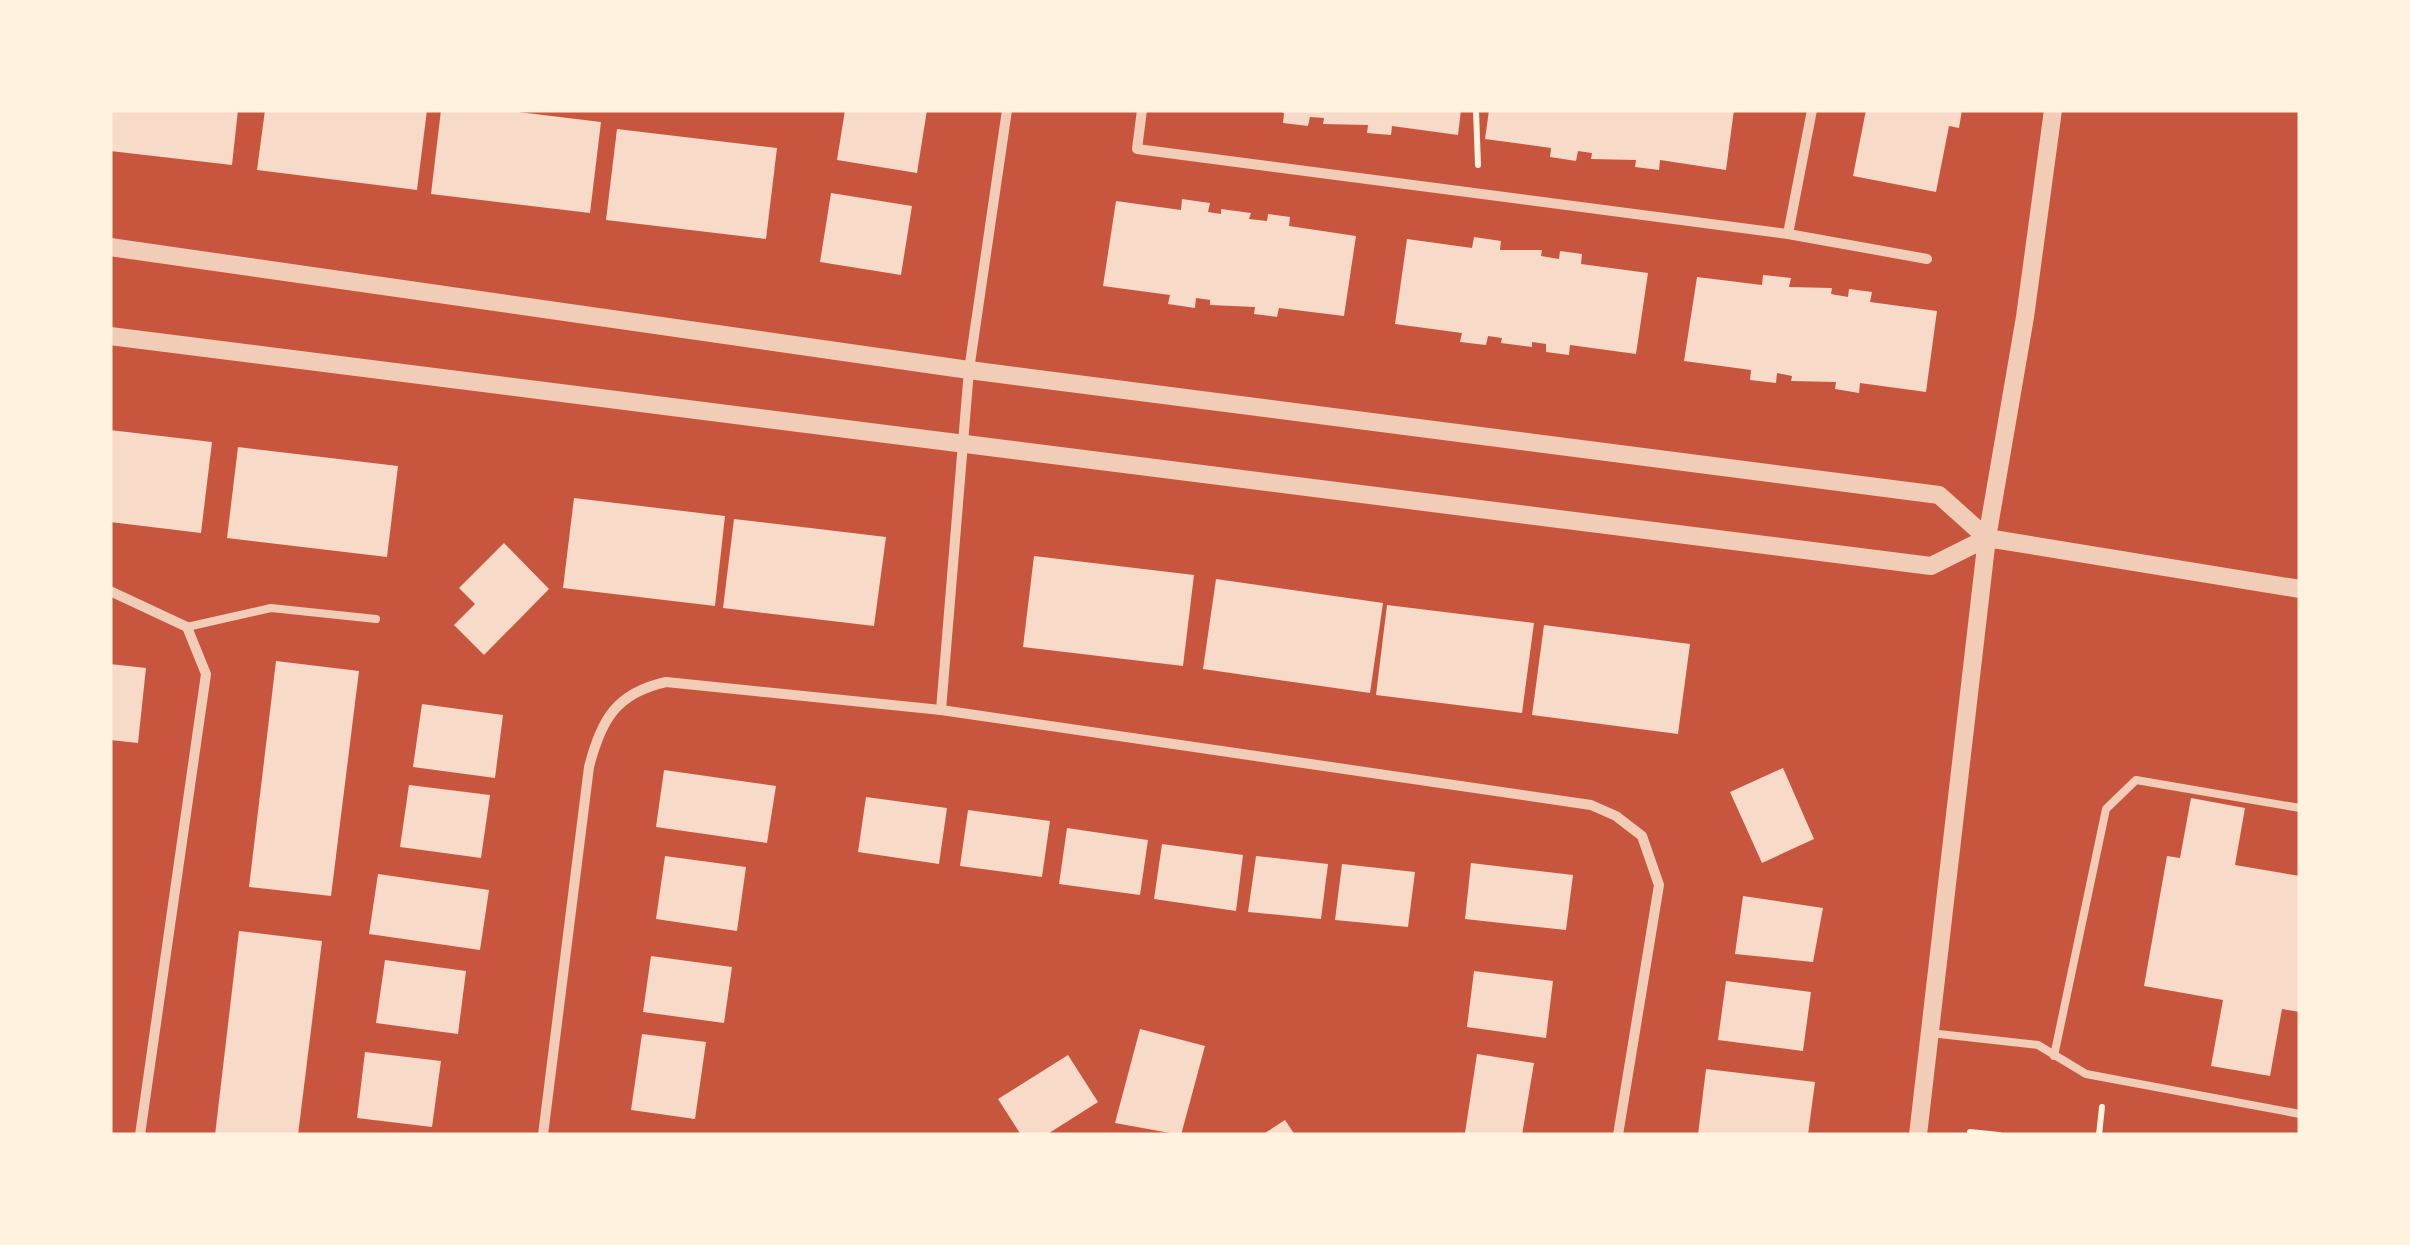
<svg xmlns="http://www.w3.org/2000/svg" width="2410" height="1245" font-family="'Varela Round',sans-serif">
<rect width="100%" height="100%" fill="#c8553d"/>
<g fill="#f7dbc8">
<path d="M110,110H238L232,165L110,151Z"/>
<path d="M265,110H427L417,190L257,170Z"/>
<path d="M441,110H502L601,122L590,213L431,194Z"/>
<path d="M845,110H927L917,173L837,160Z"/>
<path d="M1276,110H1461L1458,135L1392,126L1391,135L1367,133L1368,125L1323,124L1324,118L1310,117L1308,126L1283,123L1284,113Z"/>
<path d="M1489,110H1734L1726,170L1660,160L1659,170L1635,167L1636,160L1591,159L1592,153L1578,151L1576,161L1550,157L1551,148L1485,139Z"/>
<path d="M1866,110H1962L1959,128L1949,126L1936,192L1853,176Z"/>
<path d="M617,129L777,148L766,239L606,220Z"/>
<path d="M831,193L912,206L901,275L820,262Z"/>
<path d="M1182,199L1210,203L1208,212L1221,214V209L1251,213L1249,219L1267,221L1268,214L1290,217L1289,226L1356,236L1344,316L1279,308L1277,317L1254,314L1255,307L1210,305V300L1196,298L1195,308L1168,304L1170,295L1103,286L1116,201L1181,210Z"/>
<path d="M1474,237L1501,241L1500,250H1542L1541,256L1559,259L1560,251L1582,254L1581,264L1648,273L1636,354L1570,345L1569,355L1546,352V344L1532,342V347L1501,343L1502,338L1488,336L1486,345L1460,342L1462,333L1395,324L1407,239L1472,248Z"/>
<path d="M1763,275L1791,278L1789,287L1832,288L1831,294L1848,297L1849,289L1872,292L1870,302L1937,311L1926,392L1860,383L1859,393L1835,389L1836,382L1791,381L1792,376L1777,373L1776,383L1750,380L1751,370L1684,361L1697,277L1762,285Z"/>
<path d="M110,430L212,442L201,533L110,522Z"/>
<path d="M238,447L398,466L387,557L227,538Z"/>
<path d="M574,498L725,516L715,606L563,588Z"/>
<path d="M734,519L886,537L874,626L723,608Z"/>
<path d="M504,543L549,589L484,655L454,625L475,604L459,588Z"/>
<path d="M1034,556L1194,575L1183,666L1023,647Z"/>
<path d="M1216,579L1383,603L1370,693L1203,669Z"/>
<path d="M1387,605L1534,623L1522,713L1376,695Z"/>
<path d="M1544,625L1690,644L1678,734L1532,715Z"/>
<path d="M276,661L359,671L331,896L249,887Z"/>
<path d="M110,664L146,668L138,743L110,740Z"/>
<path d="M422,704L503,715L495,778L413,767Z"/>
<path d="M1783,768L1814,839L1762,863L1730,792Z"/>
<path d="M664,770L776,786L767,843L656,827Z"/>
<path d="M409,785L490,795L481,858L400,847Z"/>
<path d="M866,797L947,808L939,864L858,852Z"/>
<path d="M2191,798L2245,808L2235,865L2300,876V1012L2282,1009L2270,1076L2211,1066L2223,1000L2144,986L2167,856L2180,858Z"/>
<path d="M968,810L1050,821L1042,877L960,866Z"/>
<path d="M1067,828L1148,840L1140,895L1059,884Z"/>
<path d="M1162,844L1243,855L1236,911L1154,899Z"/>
<path d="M665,856L746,867L737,931L656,919Z"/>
<path d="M1256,856L1328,864L1321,919L1248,912Z"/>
<path d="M1471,863L1573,875L1566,930L1465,919Z"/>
<path d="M1342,864L1415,872L1408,927L1335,920Z"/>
<path d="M378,874L489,890L480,950L369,934Z"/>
<path d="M1743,896L1823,908L1813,962L1735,954Z"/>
<path d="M239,931L322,941L298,1135H215Z"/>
<path d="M651,956L732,967L724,1023L643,1012Z"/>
<path d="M385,960L466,971L458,1034L376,1023Z"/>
<path d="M1474,971L1553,981L1546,1038L1467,1027Z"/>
<path d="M1726,981L1811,992L1803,1051L1718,1040Z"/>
<path d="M1140,1029L1205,1046L1181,1135L1115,1123Z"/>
<path d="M642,1034L706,1042L695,1119L631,1110Z"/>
<path d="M365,1052L441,1061L432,1127L357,1118Z"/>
<path d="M1477,1054L1534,1063L1522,1135L1465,1133Z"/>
<path d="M1068,1055L1098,1102L1046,1135H1021L998,1099Z"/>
<path d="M1706,1069L1815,1082L1808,1135H1698Z"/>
<path d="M1285,1120L1295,1135H1262Z"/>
</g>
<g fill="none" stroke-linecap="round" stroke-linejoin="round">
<g stroke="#fff3e0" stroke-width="6">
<path d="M1476,110L1478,165"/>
<path d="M1970,1132L1999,1135"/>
<path d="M2099,1135L2102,1107"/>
</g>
<g stroke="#f1ccb7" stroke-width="8">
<path d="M187,627L271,608L376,619"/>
<path d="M1930,1033L2038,1045L2086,1074L2300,1114"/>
<path d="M2054,1056L2106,809L2136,780L2300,808"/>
</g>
<g stroke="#f1ccb7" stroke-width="10">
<path d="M1142,110L1137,149L1788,234L1927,259"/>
<path d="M1788,234L1812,110"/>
<path d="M110,591L187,627L206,674L140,1135"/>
<path d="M941,710L969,370L1007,110"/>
<path d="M543,1135L589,767C601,720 616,693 666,682L941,710L1591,805L1616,816L1642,836L1659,885L1618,1135"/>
</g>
<g stroke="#f1ccb7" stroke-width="18">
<path d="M110,247L969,370L1939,495L1987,538"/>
<path d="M110,336L1931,566L1987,538L2300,589"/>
<path d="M1918,1135L1987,538L2025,317L2053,110"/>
</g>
</g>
<rect width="2410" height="1245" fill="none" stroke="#fff3e0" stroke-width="225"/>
</svg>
